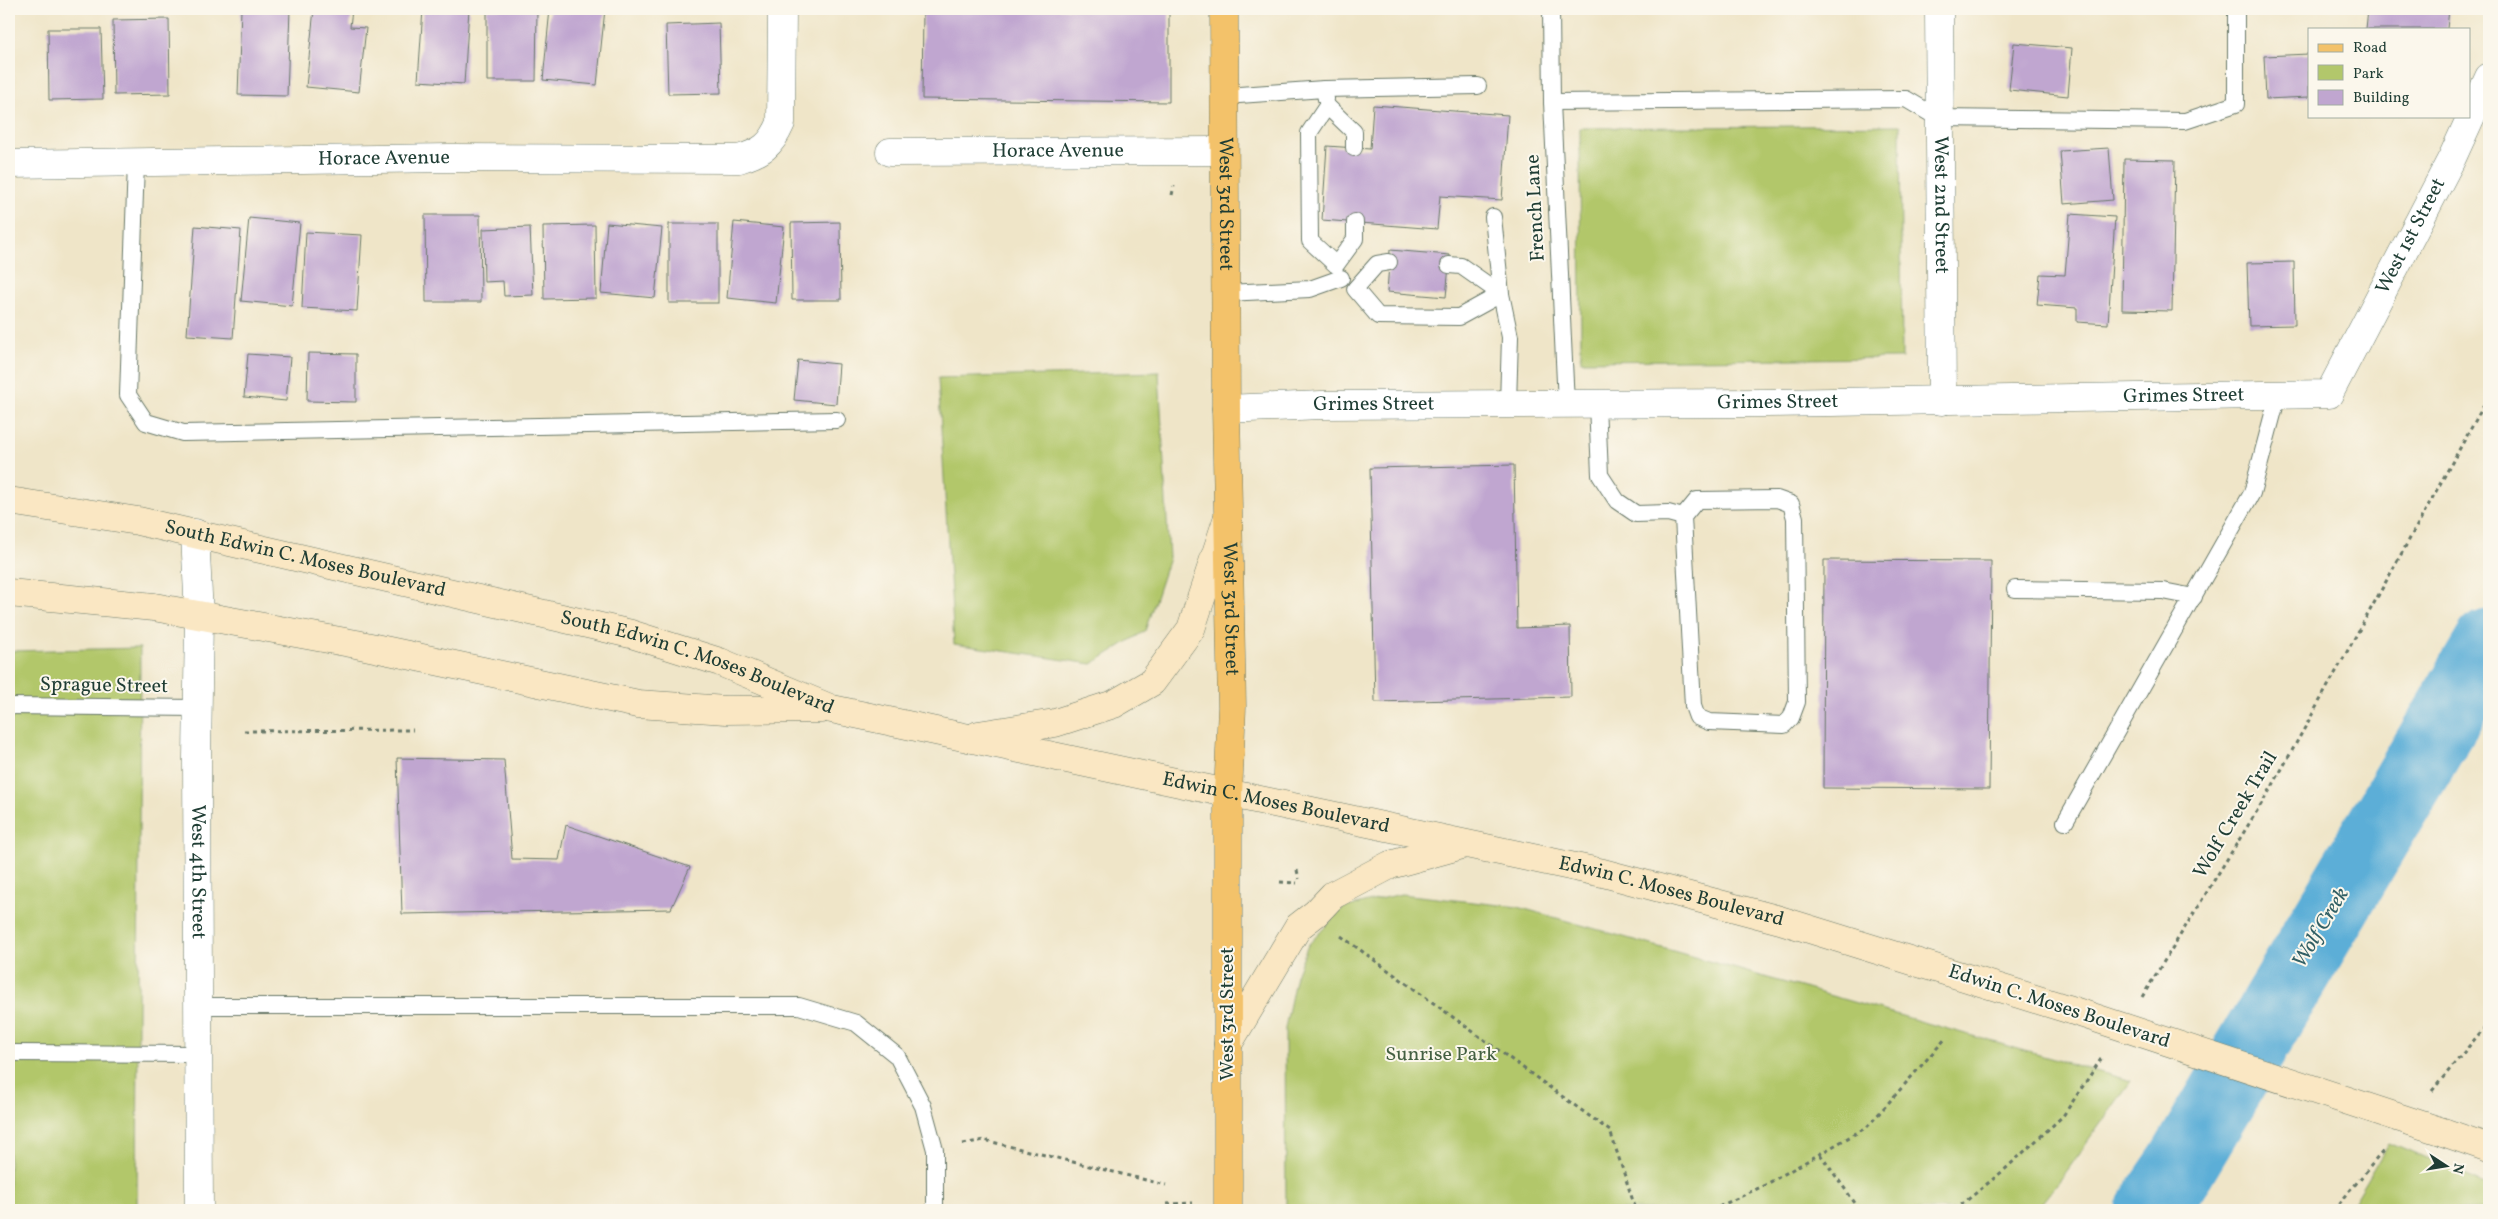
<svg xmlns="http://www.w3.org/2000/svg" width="2498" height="1219" font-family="Vollkorn,serif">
<rect width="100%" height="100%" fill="#fbf7ec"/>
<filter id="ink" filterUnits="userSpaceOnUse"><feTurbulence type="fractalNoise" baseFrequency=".02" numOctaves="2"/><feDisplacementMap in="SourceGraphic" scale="10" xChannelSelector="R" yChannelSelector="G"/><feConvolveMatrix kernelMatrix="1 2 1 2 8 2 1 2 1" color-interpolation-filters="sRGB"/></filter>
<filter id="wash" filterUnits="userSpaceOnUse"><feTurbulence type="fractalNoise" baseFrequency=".0096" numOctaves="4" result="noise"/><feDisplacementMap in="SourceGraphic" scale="20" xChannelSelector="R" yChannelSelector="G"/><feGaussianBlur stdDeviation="1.12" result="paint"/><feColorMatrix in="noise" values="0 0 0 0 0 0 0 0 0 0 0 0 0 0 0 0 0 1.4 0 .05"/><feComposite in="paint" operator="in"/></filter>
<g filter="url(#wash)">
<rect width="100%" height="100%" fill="#efe5c8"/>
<g fill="#b2c76b" stroke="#688250">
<path d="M1900,125L1902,358L1581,361L1580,128Z"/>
<path d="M1159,372L1169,558L1145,631L1092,664L954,644L938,378Z"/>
<path d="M140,648L137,1210H9V651Z"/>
<path d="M1401,894L1518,907L2131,1081L2064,1175L2036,1210H1286L1285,1028L1296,975L1308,945L1343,908Z"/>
<path d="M2389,1143L2489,1186V1210H2349Z"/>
</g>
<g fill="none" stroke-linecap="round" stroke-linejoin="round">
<path stroke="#5caed7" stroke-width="71" d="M2151,1210L2181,1166L2489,645"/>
</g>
<g id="blocks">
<g fill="#c0a6d0">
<path d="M241,9H290L287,96L238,95Z"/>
<path d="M314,9H352L350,27L366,28L359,92L306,87Z"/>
<path d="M423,9H469L464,84L418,81Z"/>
<path d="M487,9H537L536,81H487Z"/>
<path d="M550,9H605L597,85L543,80Z"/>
<path d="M923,9H1169V102L922,99Z"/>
<path d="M2368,9H2449L2447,29H2366Z"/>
<path d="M169,19L170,94L114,95L113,20Z"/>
<path d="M719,23L721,93L668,94L666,25Z"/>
<path d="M48,29H101L103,99L49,100Z"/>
<path d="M2014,43L2072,48L2068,96L2009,90Z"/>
<path d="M2309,54V97L2266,99L2264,56Z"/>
<path d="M1373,105L1508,115L1502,200L1440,196L1437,229L1322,220L1327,146L1370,149Z"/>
<path d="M2109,148L2113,200L2064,204L2060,151Z"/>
<path d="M2124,159L2175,160L2172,311L2122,310Z"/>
<path d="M2070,214L2115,217L2108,324L2077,322V308L2037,305L2040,274L2065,275Z"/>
<path d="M425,215H480L481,302H426Z"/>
<path d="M249,218L300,223L292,306L241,301Z"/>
<path d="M734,222L784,227L776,303L727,298Z"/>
<path d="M840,222L841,300H792L791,223Z"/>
<path d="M607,223L662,228L655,298L601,293Z"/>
<rect x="669" y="224" width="49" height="79"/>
<path d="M595,225L596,298L544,299L543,226Z"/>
<path d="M195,226L241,230L233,338L187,335Z"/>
<path d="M530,227L533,295L504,296L503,281L484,282L483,229Z"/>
<path d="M306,232L362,235L357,311L302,308Z"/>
<path d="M1390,250L1450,255L1446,297L1387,292Z"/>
<path d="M2294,262L2295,325L2249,326L2247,263Z"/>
<path d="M308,353L356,354V402L307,401Z"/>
<path d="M248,354L290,357L286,401L244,397Z"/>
<path d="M798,360L839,364L836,404L794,400Z"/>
<path d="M1514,465L1517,628L1570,626L1571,697L1375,702L1370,468Z"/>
<path d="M1824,560L1991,561L1989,789L1823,788Z"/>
<path d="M397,758L504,760L512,859L559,860L566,825L690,867L671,909L402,914Z"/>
</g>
</g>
</g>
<g filter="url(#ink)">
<use href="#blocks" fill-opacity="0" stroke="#687868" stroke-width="1"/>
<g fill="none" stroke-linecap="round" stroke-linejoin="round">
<defs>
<g id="lane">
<path d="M1551,9L1552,102L1566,404"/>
<path d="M1324,89L1478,86"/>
<path d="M1225,96L1324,89L1326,99"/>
<path d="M1552,102L1906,99L1938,118L2185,121L2236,104V9"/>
<path d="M1354,148V132L1327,106L1309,133L1310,241L1336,265L1355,239V222"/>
<path d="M136,163L128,395L146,422L183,433L837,420"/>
<path d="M1493,217L1501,294L1510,337L1508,404"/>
<path d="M1389,262L1377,264L1355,289L1378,316L1459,317L1501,294L1461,266L1449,265"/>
<path d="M1226,293L1310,289L1341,278"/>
<path d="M1597,404L1600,475L1617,501L1636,514L1668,513L1683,517L1693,706L1697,717L1709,722L1784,725L1791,718L1797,702L1795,518L1791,504L1777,499L1697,500L1683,517"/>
<path d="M2015,589L2163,591L2194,597"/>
<path d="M9,706L198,708"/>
<path d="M2065,822L2252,493L2278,395"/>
<path d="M199,1006H799L856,1023L897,1056L923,1106L935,1150V1210"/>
<path d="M9,1053L200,1054"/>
</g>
<g id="street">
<path id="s1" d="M1939,9L1942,401"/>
<path id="s2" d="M890,152L1224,151"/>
<path id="s3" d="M9,164L450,158L739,159C762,152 771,146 781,123L782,9"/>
<path id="s4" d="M1226,409L1321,405L1766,403L2329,394L2452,158L2489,77"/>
<path id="s5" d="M195,533L199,616L197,759L199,1210"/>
</g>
<g id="secondary">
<path id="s6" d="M9,501L138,521L631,634L720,662L832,709L1603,873L1780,920L2074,1011"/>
<path d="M9,593L154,607L356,644L638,704L726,710L821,709"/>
<path d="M978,735L1055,723L1114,704L1152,682L1191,629L1227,520"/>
<path d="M1228,1044L1298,927L1316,913L1333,895L1390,865L1462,845"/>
<path d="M2443,1132L2489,1148"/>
</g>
<g id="primary">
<path id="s7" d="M1224,9L1226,409L1232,707L1228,794V1210"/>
</g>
</defs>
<use href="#lane" stroke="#687868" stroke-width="18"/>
<use href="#street" stroke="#687868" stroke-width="29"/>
<use href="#secondary" stroke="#687868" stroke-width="29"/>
<use href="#primary" stroke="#687868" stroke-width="29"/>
<g stroke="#687868" stroke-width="3" stroke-dasharray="4 4" stroke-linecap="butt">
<path d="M1172,195L1174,186"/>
<path d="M244,731L413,730"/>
<path d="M1297,870L1299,879"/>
<path d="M1280,882L1297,883"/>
<path d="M1341,936L1610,1131L1636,1210"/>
<path d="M2142,997L2273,785L2489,396"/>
<path d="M2432,1091L2489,1022"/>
<path d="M963,1144L984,1140L1166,1185"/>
<path d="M1820,1154L1860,1210"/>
<path d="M1167,1204L1193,1203"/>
<path d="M1712,1210L1765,1185L1867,1127L1945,1039"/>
<path d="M1955,1210L2003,1171L2063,1116L2103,1056"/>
<path d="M2334,1210L2384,1150"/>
</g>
<use href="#lane" stroke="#fff" stroke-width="16"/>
<use href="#street" stroke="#fff" stroke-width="28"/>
<use href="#secondary" stroke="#fae7c3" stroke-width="28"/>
<use href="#primary" stroke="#f3c26a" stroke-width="28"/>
<defs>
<path id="secondary-bridge" d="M2074,1011L2443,1132"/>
</defs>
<use href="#secondary-bridge" stroke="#687868" stroke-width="29" stroke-linecap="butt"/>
<use href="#secondary-bridge" stroke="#fae7c3" stroke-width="28"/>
</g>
</g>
<g text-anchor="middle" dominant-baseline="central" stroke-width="4" stroke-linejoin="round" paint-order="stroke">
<g font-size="20" fill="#1f3d34" stroke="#fbf7ec">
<text stroke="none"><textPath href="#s2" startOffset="168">Horace Avenue</textPath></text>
<text stroke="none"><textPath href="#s3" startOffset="375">Horace Avenue</textPath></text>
<text stroke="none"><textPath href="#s7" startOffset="195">West 3rd Street</textPath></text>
<text stroke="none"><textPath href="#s1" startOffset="196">West 2nd Street</textPath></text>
<text transform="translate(1536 208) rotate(-93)">French Lane</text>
<text stroke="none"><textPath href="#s4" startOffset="1281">West 1st Street</textPath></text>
<text stroke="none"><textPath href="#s4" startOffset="958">Grimes Street</textPath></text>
<text stroke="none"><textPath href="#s4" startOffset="552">Grimes Street</textPath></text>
<text stroke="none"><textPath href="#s4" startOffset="148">Grimes Street</textPath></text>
<text stroke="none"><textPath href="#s6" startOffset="302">South Edwin C. Moses Boulevard</textPath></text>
<text stroke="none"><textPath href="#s7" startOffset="600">West 3rd Street</textPath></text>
<text stroke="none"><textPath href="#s6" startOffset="708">South Edwin C. Moses Boulevard</textPath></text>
<text transform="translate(104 686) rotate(1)">Sprague Street</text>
<text stroke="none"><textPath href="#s6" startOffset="1305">Edwin C. Moses Boulevard</textPath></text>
<text transform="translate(2236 815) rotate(-59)">Wolf Creek Trail</text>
<text stroke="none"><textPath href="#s5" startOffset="339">West 4th Street</textPath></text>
<text stroke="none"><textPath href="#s6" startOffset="1710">Edwin C. Moses Boulevard</textPath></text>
<text transform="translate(2059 1007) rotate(18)">Edwin C. Moses Boulevard</text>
<text transform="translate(1228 1014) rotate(-90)">West 3rd Street</text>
</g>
<g font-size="20" fill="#446042" stroke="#fbf7ec">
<text x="1441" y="1055">Sunrise Park</text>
</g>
<g font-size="21" font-style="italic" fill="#315f65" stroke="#fbf7ec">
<text transform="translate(2321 928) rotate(-59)">Wolf Creek</text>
</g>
</g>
<rect width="2498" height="1219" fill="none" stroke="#fbf7ec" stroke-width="30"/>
<rect x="2308" y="28" width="162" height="90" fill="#fbf7ec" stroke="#a3ada2"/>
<rect x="2318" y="44" width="25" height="8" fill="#f3c26a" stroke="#a3ada2"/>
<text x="2353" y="52" font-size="15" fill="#1f3d34">Road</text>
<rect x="2318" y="65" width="25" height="15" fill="#b2c76b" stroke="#a3ada2"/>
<text x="2353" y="78" font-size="15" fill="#1f3d34">Park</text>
<rect x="2318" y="90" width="25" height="15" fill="#c0a6d0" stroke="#a3ada2"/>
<text x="2353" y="102" font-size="15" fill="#1f3d34">Building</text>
<g transform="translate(2446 1166) rotate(102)" stroke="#fbf7ec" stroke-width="4" paint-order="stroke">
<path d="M0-4L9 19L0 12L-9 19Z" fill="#1f3d34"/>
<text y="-8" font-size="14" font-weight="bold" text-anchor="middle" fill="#1f3d34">N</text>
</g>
</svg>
